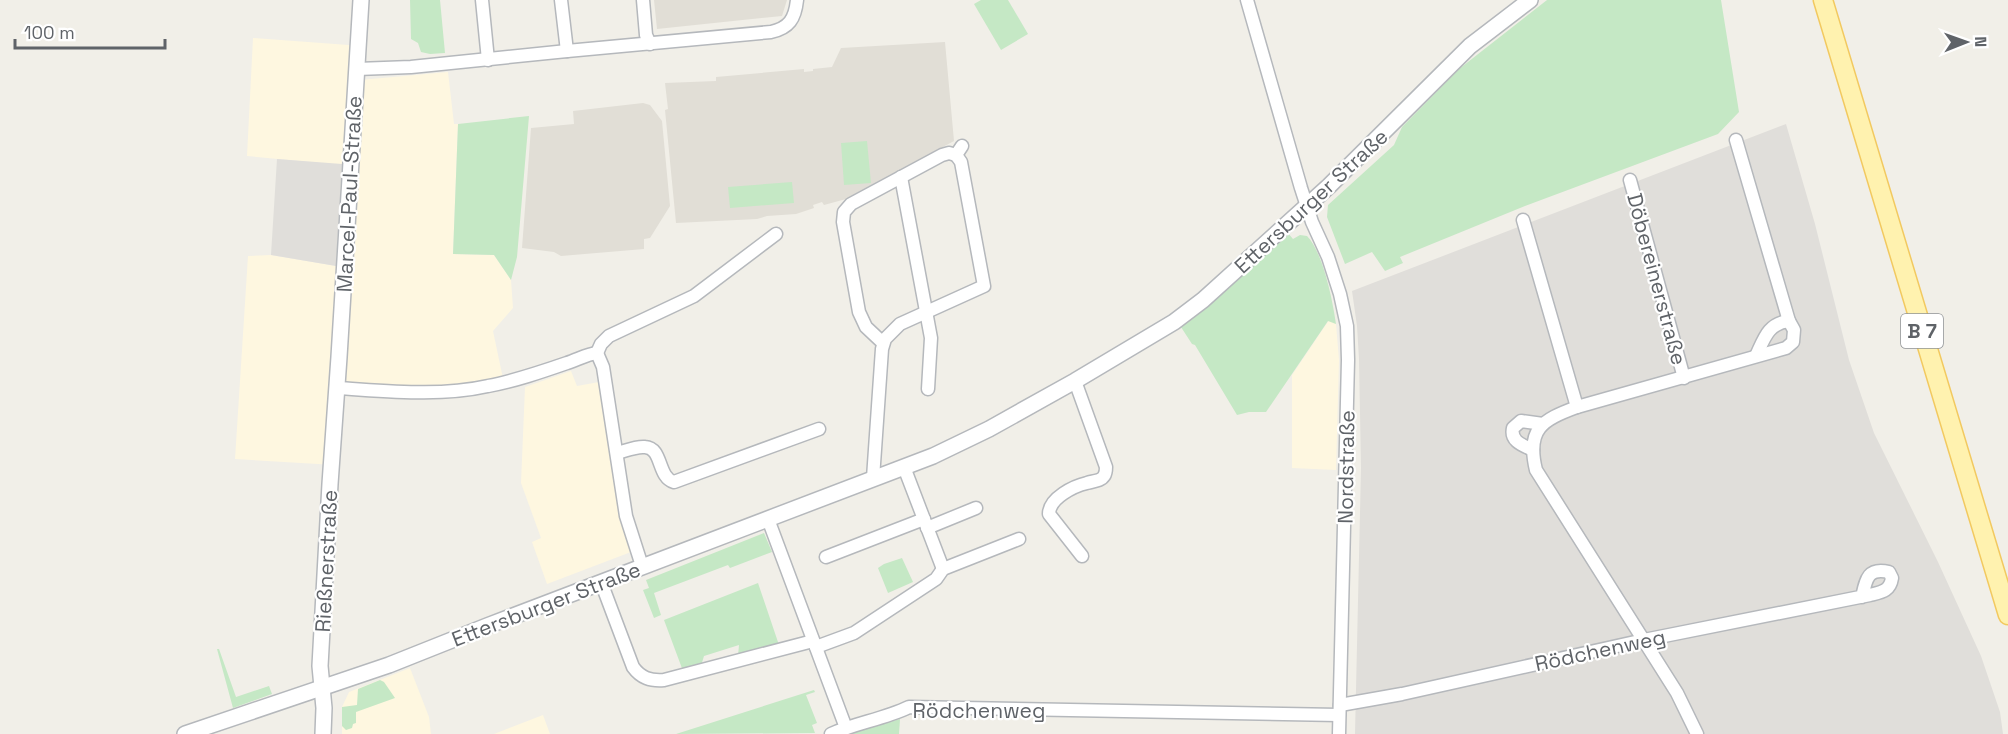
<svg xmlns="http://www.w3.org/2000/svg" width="2008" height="734" font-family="'Space Grotesk',sans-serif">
<rect width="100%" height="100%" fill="#f1efe8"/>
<g fill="#fef7e0">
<path d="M253,38L362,46L360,80L448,72L454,124H458L453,254L494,255L511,280L513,308L493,331L505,388L458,396H342L335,465L235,459L248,256L271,255L336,266L342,165L247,156Z"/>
<path d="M1329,320L1336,324L1339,360L1336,470L1292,468V375Z"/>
<path d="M571,371L577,386L599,382L613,457L619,508L631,552L547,584L532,542L541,538L521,483L525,387Z"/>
<path d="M410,668L429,717L431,734H342V707L349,692Z"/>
<path d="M543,715L550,734H494Z"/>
</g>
<g fill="#e0deda">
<path d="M1786,124L1815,224L1849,360L1874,433L1938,562L1981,656L2000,712L2003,734H1355L1361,468L1359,359L1357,326L1352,291Z"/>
<path d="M277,159L342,164L336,266L271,255Z"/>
</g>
<g fill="#e1ded6">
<path d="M654,0H787L782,16L657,29Z"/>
<path d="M945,42L954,141L846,199L824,205L822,202L813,205L814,208L796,214L767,216L757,219L676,223L665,110L668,109L665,83L716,81V77L804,69V72L813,71V69L832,67L841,48Z"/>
<path d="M643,103L650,105L662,121L670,206L650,238L644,239V249L561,256L554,252L522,248L531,128L574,124L573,111Z"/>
</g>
<g fill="#c5e8c5">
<path d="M410,0H440L445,53L430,54L421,52L418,43L411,39Z"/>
<path d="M981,0H1008L1028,34L1001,50L974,4Z"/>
<path d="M1547,0H1721L1739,112L1718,134L1525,206L1400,257L1403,263L1385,271L1372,252L1345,264L1327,217L1328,205L1394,145L1402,127L1459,69Z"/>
<path d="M529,116L517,257L511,280L494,255L453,254L458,124Z"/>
<path d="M867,141L871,183L844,185L841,143Z"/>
<path d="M792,182L794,203L730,208L728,187Z"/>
<path d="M1288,233L1293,239L1300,235L1307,236C1323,252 1333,302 1336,324L1328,321L1266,412H1249L1237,415L1195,345L1192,344L1179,324L1239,278Z"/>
<path d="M764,533L772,552L730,568L728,565L654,593L661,615L654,618L643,590L649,588L646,580Z"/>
<path d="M902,558L913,582L888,593L878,568L884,564Z"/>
<path d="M758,583L779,645L738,656L739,645L704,656L701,666L683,671L664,620Z"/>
<path d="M217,649H219L236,697L269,686L272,694L233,708Z"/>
<path d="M380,680L384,682L395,698L356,712V723L353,724L352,728L346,730L342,726V707L357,705L358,689Z"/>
<path d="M814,690L815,692L806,695L817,723L812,725L815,733L676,734Z"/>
<path d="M900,719L899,734H846Z"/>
</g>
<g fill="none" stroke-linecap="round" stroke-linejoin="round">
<defs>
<g id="minor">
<path d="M482,0L488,60"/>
<path d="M561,0L567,51"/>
<path d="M643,0L646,35L650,44"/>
<path d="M1247,0L1301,188L1312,222L1328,257L1340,294L1347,326L1348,360L1339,734"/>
<path d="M357,69L411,67L567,51L771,32C789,28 795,19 797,0"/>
<path d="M901,177L931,338L928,389"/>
<path d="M1630,180L1684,378"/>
<path d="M1523,220L1577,407"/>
<path d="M883,343L866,327L859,312L843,222L844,212L851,204L942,155L949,153L956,155"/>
<path d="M597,353L603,367L626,516L642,566"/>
<path d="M597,353L601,344L609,336L694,296L776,234"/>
<path d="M1756,356C1764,339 1768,323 1789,321"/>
<path d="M1075,381L1106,467C1106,470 1106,473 1104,476C1101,481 1093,481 1087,483C1074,486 1049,498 1049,514L1082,556"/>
<path d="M337,388C387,391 439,397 488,386C515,381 541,372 567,363C577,360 587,354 597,353"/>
<path d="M1533,450C1522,445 1510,441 1513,428L1521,421L1543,424"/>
<path d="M617,453C625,451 636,446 645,447C663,448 657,477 674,482L819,429"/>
<path d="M904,467L943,569"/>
<path d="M873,478L882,349L885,339L900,324L984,286L961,162L956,155L962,146"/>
<path d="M768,519L846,728"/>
<path d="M927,528L976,508"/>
<path d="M826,557L924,519"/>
<path d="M601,582L633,667C641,678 650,681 664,680L813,641"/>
<path d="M816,647L854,633L936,579L943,569L1019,539"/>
<path d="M1340,705L1402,694L1644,640L1870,595C1882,592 1890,591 1892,578L1889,572C1868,567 1866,579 1862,597"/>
<path d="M831,734C856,723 884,719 909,707L1339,715"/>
<path d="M1697,734L1677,693L1536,470C1526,429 1542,420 1577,407L1786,348L1793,342L1794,330L1789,321L1736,140"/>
</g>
<g id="tertiary">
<path d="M185,734L389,665L487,626L933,456L989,429L1075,381L1174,322L1203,300L1329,186L1470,46L1530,0"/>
<path d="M323,734L324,708L320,666L330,484L339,357L361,0"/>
</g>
<path id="primary" d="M1823,0L2008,615"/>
</defs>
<use href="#minor" stroke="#b5b8bc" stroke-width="15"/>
<use href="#tertiary" stroke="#b5b8bc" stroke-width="18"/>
<use href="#primary" stroke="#f2c960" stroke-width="21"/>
<use href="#minor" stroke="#fff" stroke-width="12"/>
<use href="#tertiary" stroke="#fff" stroke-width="15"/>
<use href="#primary" stroke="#fff2af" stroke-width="18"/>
</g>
<g text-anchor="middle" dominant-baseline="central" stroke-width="4.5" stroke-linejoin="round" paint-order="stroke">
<rect fill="#fff" stroke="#8f9295" stroke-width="1.5" x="1901" y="314" width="42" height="34" rx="4.5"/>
<g font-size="20" font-weight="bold" fill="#5f6368">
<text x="1922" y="331">B 7</text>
</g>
<g font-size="21" fill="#5f6368" stroke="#fff">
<text transform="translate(349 194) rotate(-87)">Marcel-Paul-Straße</text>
<text transform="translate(1311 201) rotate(-43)">Ettersburger Straße</text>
<text transform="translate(1657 279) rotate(75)">Döbereinerstraße</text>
<text transform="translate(1346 467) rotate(-89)">Nordstraße</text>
<text transform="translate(326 561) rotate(-87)">Rießnerstraße</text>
<text transform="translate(546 604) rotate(-21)">Ettersburger Straße</text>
<text transform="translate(1600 650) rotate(-12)">Rödchenweg</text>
<text x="979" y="710">Rödchenweg</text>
</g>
</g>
<g transform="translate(1966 42) rotate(89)" stroke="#ffffff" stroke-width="4.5" paint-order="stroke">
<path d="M0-4.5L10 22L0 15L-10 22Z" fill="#5f6368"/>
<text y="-9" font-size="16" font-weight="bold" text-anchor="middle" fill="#5f6368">N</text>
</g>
<path d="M15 39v9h150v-9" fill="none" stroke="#5f6368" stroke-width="3"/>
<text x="24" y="39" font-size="18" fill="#5f6368" stroke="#ffffff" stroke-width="4.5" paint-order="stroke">100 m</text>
</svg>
